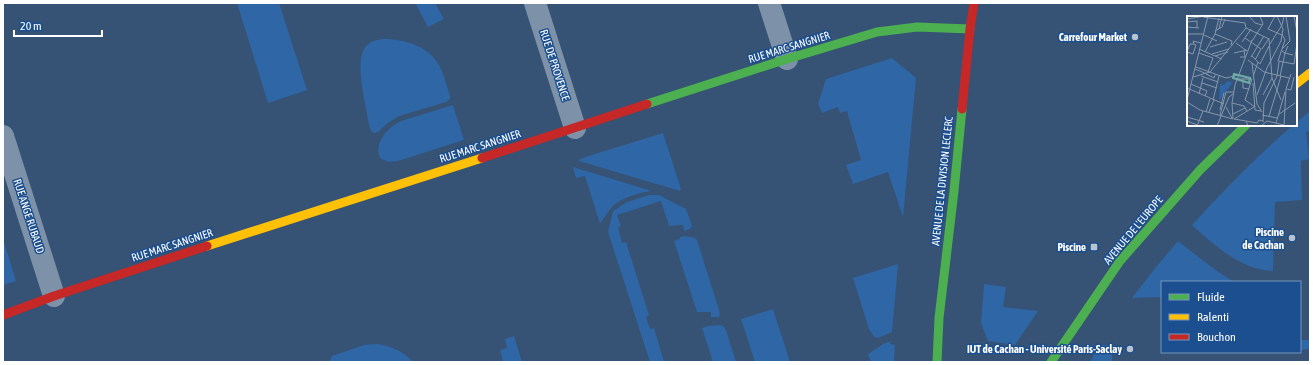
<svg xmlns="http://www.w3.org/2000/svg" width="1313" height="365" font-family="'Asap Condensed',sans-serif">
<rect width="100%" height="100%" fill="#365274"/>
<g fill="#2f66a5">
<path d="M237,3H279L307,90L268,103Z"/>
<path d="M415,3H435L444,19L428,27Z"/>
<path d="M382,39C405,39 431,46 441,69C445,78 447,87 450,96V99L446,102L399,116L389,122L378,132L374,133L371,131L369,125C366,106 355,65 364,49C368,42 375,40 382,39Z"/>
<path d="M892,58L916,78L903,217L888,172L853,184L846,165L861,160L847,111L840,113L838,107L822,113L818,104L826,79Z"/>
<path d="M453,105L464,140L401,160C394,162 387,163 380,158C373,143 388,127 401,121Z"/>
<path d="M1310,111V131L1306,132L1309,159L1301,161L1302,200L1275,202L1273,271C1241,270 1214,245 1192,225C1224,190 1257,156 1293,125H1296V123Z"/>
<path d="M663,133L681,189L680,191L579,161V160L585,157Z"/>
<path d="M573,167L652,191C641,192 621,198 613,206C608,211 604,218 600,224L585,176L576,178Z"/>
<path d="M649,195H659L686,209L692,226L690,229L684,231L683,225L669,226L661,201L617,215L621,226L618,227L622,243L626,242L649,315L646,317L650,329L654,328L664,362H650L608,232L613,211L627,202Z"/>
<path d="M685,236L695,238L697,240L720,313L719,317H711V312H697L674,241L680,239V237Z"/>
<path d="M3,239L16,281L3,285Z"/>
<path d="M1178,241L1214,269L1234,282H1162V297L1132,298L1156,267Z"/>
<path d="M898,264L892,332L878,338L874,337L869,329L853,278Z"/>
<path d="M984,284L1006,287L1003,307L1038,311L1015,345L988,341L981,323Z"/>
<path d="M773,309L790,362H755L741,319Z"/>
<path d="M721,325L724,327L726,330L736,362H713L702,328L708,326Z"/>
<path d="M514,336L522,362H503L500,350L507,348L505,339Z"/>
<path d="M1300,340H1310V349L1300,350Z"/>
<path d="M891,341L890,344L895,345L894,362H871L868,354L883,344Z"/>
<path d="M377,344C391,346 403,351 413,362H329L332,356L364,345Z"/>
<path d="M1100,345H1112V362H1090Z"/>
</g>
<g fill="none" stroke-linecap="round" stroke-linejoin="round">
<g stroke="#7d92a8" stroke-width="22">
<path d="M535,3L575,128"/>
<path d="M769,3L787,59"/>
<path d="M3,136L54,296"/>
</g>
<g stroke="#4caf50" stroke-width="9">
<path d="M647,104L787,59L877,32L917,27L970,29"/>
<path d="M937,362L939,318L954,191L962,109"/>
<path d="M1051,362L1120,261L1200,170L1246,125"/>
</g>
<g stroke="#ffc107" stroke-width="9">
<path d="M1296,84L1310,73"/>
<path d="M207,246L482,158"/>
</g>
<g stroke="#c62828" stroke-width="9">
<path d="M962,109L970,29L974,3"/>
<path d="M482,158L647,104"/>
<path d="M3,315L54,296L207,246"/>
</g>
</g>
<g fill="#b9c2ce" stroke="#1b4f8f" stroke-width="1.5">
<circle cx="1135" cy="37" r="4"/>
<circle cx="1292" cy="238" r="4"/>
<rect x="1090" y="243" width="8" height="8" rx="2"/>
<circle cx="1130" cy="349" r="4"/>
</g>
<g text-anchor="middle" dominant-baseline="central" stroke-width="3" stroke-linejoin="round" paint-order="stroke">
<g font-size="11" font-weight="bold" fill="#fff" stroke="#1b4f8f" text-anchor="end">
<text x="1127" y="37">Carrefour Market</text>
<text x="1284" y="232">Piscine<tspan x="1284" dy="13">de Cachan</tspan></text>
<text x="1086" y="247">Piscine</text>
<text x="1122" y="349">IUT de Cachan - Université Paris-Saclay</text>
</g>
<g font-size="11" fill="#fff" stroke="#1b4f8f">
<text transform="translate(789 47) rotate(-17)">RUE MARC SANGNIER</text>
<text transform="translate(555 65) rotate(72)">RUE DE PROVENCE</text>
<text transform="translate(480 146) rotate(-18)">RUE MARC SANGNIER</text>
<text transform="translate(942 181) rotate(-84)">AVENUE DE LA DIVISION LECLERC</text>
<text transform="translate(29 216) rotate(72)">RUE ANGE RUBAUD</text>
<text transform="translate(1133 230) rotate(-50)">AVENUE DE L'EUROPE</text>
<text transform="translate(172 245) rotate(-18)">RUE MARC SANGNIER</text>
</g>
</g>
<g transform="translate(1187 16)">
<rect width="110" height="110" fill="#365274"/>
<path d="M40,65L46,66L32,85L33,68L37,69Z" fill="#2f66a5"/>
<path fill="none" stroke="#8697ac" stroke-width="1" d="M62,0L68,7L75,9M88,0L81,13L95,19M107,0L110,16M16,1L58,7L59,12L82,23M0,3L18,0M0,6L10,5V12M0,11L12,12M32,13L35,0M28,15L35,11L38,3M0,18H16M28,18L45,25L44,29M28,18L32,2M95,18L98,24L91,45L107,48M17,19L30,25M58,22L74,33M82,23L85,62L94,84M65,25L76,8L73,0M55,26L64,13M49,27L60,35M7,28L9,29L6,38L0,36L3,28H7L6,25L14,27M83,28L95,9L97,0M101,30L98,37L106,39M23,31L40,26M12,33L35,43M75,33L82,22M95,33L103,25L99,0M18,36L28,18M12,37L26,42L21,56M47,37L60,34M25,38L42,33M28,40L41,36M65,40L73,48L82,30M53,41H58L57,34M64,41L77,20M61,44L77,56L102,62M68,44L74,33M65,47L70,88L75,96M107,48L110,27M9,51L39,62L51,59M8,53L20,58M19,58L27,62L28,59M14,60L31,66M93,60L98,37L95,35M6,61L23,56L59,12M66,61L71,46M51,63H65M56,63V72L62,73M65,63L58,84L68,91M15,67L30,72M66,67L68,94L74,95M4,68L20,75L18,80M0,72L37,88M100,73L104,74L107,61M90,74L94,60M12,78L16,62M70,79L80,52L94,25L96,13L90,0M76,79L85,62M0,84L21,0M26,84L32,60M0,86L13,94L46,103M45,87L57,90L60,95M39,91L45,102M33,94L37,77M19,96L23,83M22,96L27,84M46,98L58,92M33,99L39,76H47M75,99L90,102M91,99L108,87M82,100L90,74M0,101L17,106M46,103L45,87L48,69L65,24M47,103L67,91M47,103L59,105L61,110M0,105L13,110M59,105L70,107L72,104L76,105M76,106L77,87L90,60L92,46M89,107L98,76M10,110L16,95M30,110L42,81L46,78M74,110L80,105L97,109M97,110L99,73L104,58"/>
<path fill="#6fada8" fill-opacity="0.15" stroke="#6fada8" stroke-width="2" d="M47,58L63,62L62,67L46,62Z"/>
<rect width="110" height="110" fill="none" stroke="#fff" stroke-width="2"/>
</g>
<rect width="1313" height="365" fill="none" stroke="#ffffff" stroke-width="8"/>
<rect x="1161" y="281" width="140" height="72" fill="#1b4f8f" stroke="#7695bc"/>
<rect x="1169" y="294" width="20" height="6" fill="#4caf50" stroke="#7695bc"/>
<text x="1197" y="301" font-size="12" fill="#ffffff">Fluide</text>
<rect x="1169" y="314" width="20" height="6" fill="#ffc107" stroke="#7695bc"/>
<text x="1197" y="321" font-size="12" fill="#ffffff">Ralenti</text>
<rect x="1169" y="334" width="20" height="6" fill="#c62828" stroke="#7695bc"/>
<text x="1197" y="341" font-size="12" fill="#ffffff">Bouchon</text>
<path d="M14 30v6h88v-6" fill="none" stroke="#ffffff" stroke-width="2"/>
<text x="20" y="30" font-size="12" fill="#ffffff" stroke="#1b4f8f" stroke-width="3" paint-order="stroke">20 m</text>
</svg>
